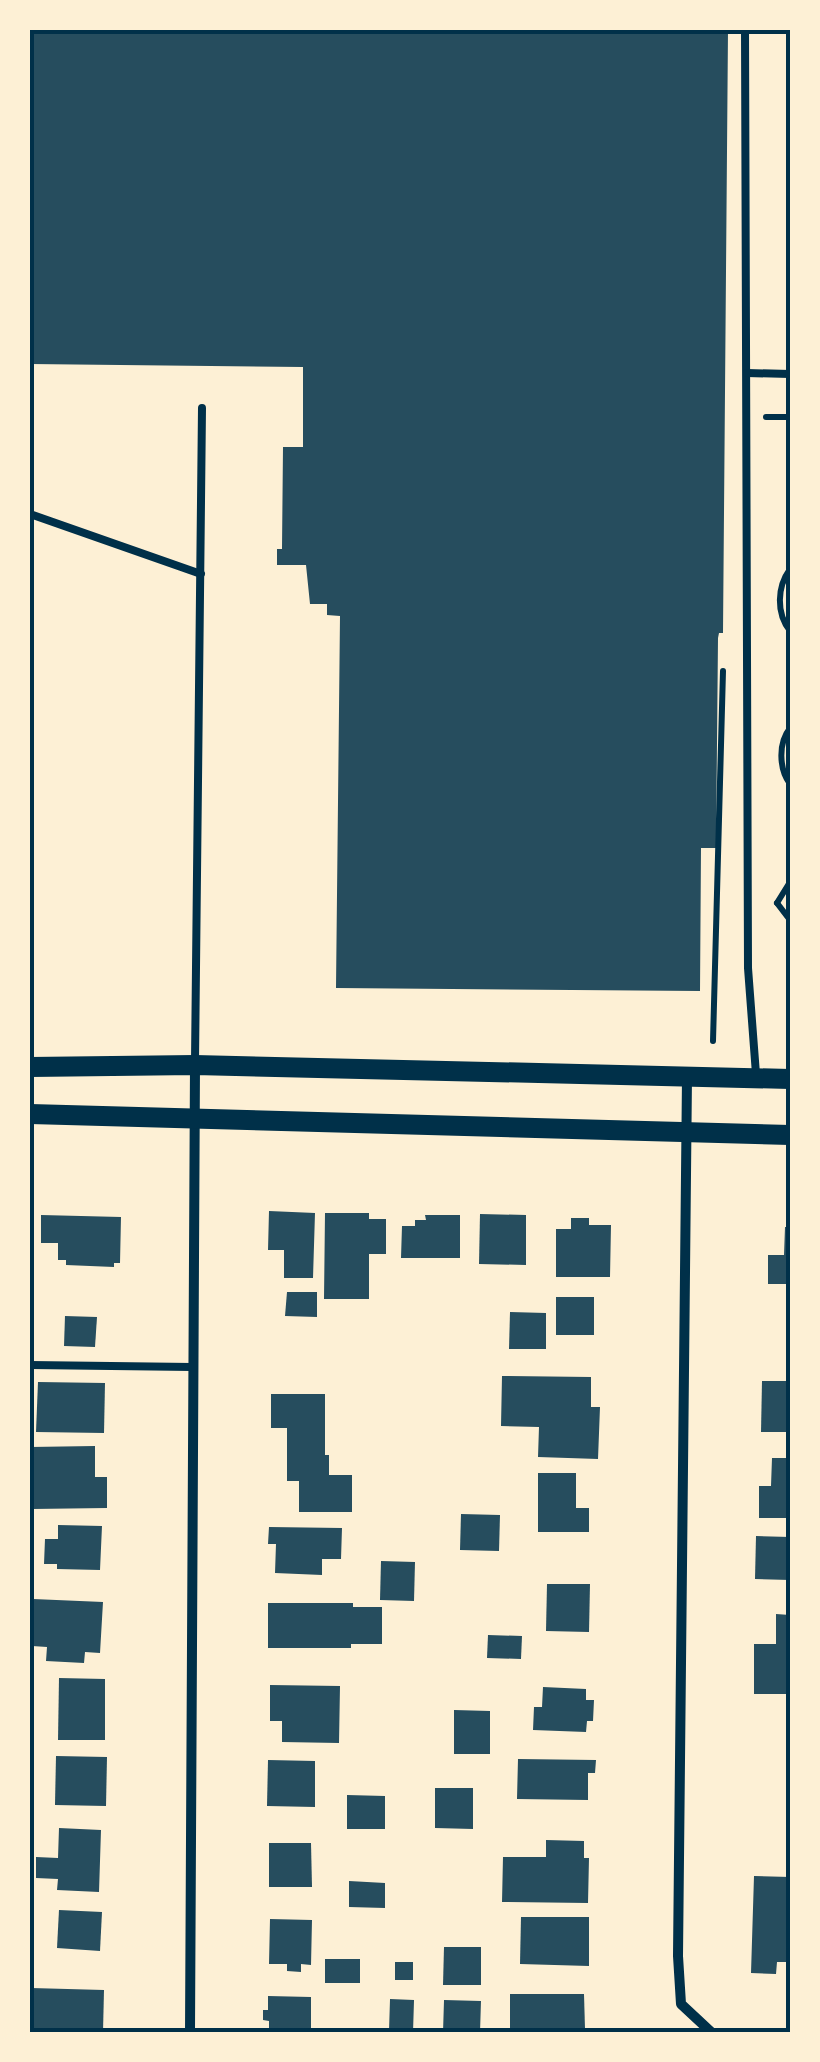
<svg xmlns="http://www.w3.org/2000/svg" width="820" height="2062" font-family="Roboto,sans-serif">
<rect width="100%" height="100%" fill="#fdf0d5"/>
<g fill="#264d5e">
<path d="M30,30H728L723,633H719L718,638L716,848H701L700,991L336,988L340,616L327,615V604H310L306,565H277V549H282L283,447H303V367L30,364Z"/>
<path d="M269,1211L315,1213L313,1278H284V1250H268Z"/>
<path d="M325,1213H369V1219H386V1254H369V1299H324Z"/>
<path d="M480,1214L526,1215V1265L479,1264Z"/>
<path d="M41,1215L121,1217L120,1263H114V1267L66,1265V1260H58V1243H41Z"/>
<path d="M425,1215H460V1258H401L402,1226H415V1220H426Z"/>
<path d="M571,1218H589V1225H611L610,1277H556V1229H571Z"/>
<path d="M785,1227H790V1284H768V1255H784Z"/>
<path d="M287,1292H317V1317L285,1316Z"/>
<rect x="556" y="1297" width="38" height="38"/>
<path d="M510,1312L546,1313V1349H509Z"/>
<path d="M65,1316L97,1317L95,1347L64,1346Z"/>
<path d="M502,1376L591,1377V1407H600L598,1459L538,1457L539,1427L501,1426Z"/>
<path d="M762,1381H790V1432H761Z"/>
<path d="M38,1382L105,1383L104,1433L36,1432Z"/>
<path d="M271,1394H325V1455H329V1475H352V1512H299V1481H287V1428H271Z"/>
<path d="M95,1446V1477H107V1508L32,1509L30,1447Z"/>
<path d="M772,1458H790V1518H759V1486H771Z"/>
<path d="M538,1473H576V1508H589V1532H538Z"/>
<path d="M461,1514L500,1515L499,1551L460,1550Z"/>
<path d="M58,1525L102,1526L100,1570L57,1569V1564H44L45,1539H58Z"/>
<path d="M269,1527L342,1528L341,1559H322V1575L275,1573L276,1544H268Z"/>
<path d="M756,1536L790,1537V1580L755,1579Z"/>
<path d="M381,1561L415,1562L414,1601L380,1600Z"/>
<path d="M547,1584H590L589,1632L546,1631Z"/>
<path d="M33,1599L103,1602L100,1653L85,1652L84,1663L46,1661L47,1647L32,1646Z"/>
<path d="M268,1603H353V1607H382V1644H351V1648H268Z"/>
<path d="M776,1614L790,1615V1694H754V1644H776Z"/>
<path d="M488,1635L522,1636L521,1659L487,1658Z"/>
<path d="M59,1678L105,1679V1740H58Z"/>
<path d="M270,1685L340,1686L339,1743L282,1742V1721H270Z"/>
<path d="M543,1687L586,1689V1700H594L593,1721H587L586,1732L533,1730L534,1707H542Z"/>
<path d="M454,1710L490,1711V1754H454Z"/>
<path d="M56,1756L107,1757L106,1806L55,1805Z"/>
<path d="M518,1759L596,1760L595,1773H588V1800L517,1799Z"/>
<path d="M268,1760L315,1761V1807L267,1806Z"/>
<path d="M435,1788H473V1829L435,1828Z"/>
<path d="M347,1795L385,1796V1829H347Z"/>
<path d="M59,1828L101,1830L99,1892L57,1890L58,1879L36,1878V1857L58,1858Z"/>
<path d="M546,1840L584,1841V1858H589L588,1903L502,1902L503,1857H546Z"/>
<path d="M269,1843H311L312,1887H269Z"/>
<path d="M754,1876L790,1877V1962H777L776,1974L751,1973Z"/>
<path d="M349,1881L385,1883V1908L349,1907Z"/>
<path d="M59,1910L102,1912L100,1951L57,1948Z"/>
<path d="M521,1917H589V1966L520,1964Z"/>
<path d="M270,1919L312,1920L311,1965L301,1964V1972L287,1971V1964H269Z"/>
<path d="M444,1947H481V1985H443Z"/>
<rect x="325" y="1959" width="35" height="24"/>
<rect x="395" y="1962" width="18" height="18"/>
<path d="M31,1988L104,1990L103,2032H30Z"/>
<path d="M510,1994H584L585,2029L582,2032H510Z"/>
<path d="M268,1996L311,1997V2032H269V2021L263,2020V2010H268Z"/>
<path d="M390,1999L414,2000L413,2032H389Z"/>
<path d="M444,2000L481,2001L480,2032H443Z"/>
</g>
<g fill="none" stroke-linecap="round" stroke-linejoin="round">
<g stroke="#003049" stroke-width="6">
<path d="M766,417H790"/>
<path d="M790,569C777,587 776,613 790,631"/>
<path d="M790,728C778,743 779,769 790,784"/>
<path d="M777,903L790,882"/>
<path d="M777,903L790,920"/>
<path d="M713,1041L723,671"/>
</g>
<g stroke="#003049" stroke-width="8">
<path d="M745,30L748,968L756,1074"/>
<path d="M747,373L790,374"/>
<path d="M30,514L201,574"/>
<path d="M195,1061L202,408"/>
<path d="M30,1365L192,1367"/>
</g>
<g stroke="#003049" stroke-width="10">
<path d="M687,1077L678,1956L681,2004L711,2032"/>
<path d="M190,2032L195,1065"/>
</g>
<g stroke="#003049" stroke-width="20">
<path d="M30,1067L195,1065L790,1079"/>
<path d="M30,1114L790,1135"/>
</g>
</g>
<rect width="820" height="2062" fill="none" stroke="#fdf0d5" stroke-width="65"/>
<rect x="32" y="32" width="756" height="1998" fill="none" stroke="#003049" stroke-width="4"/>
</svg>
